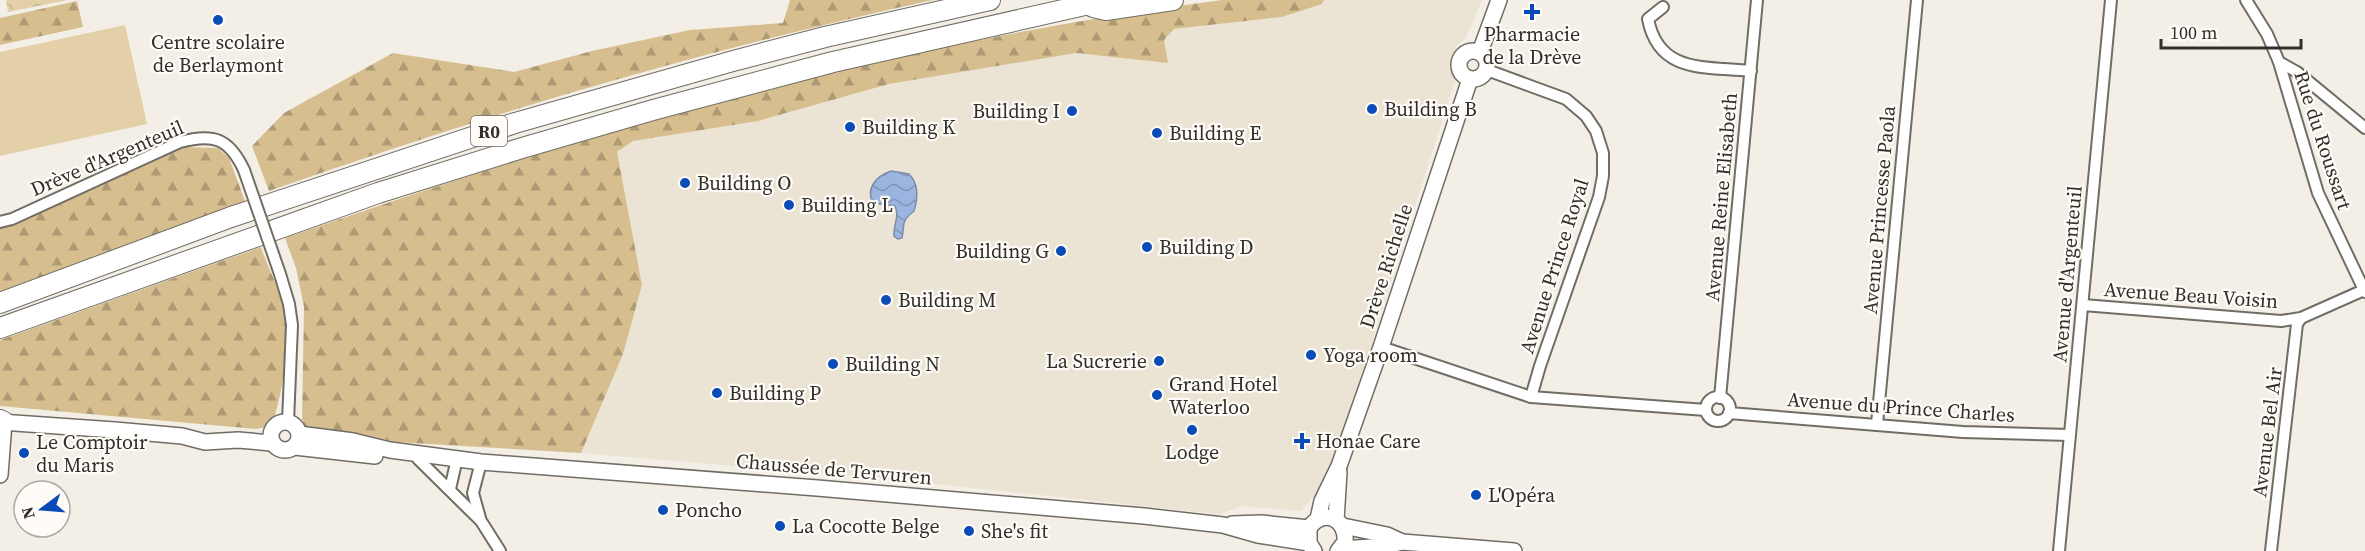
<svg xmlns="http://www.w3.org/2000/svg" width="2365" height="551" font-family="'Source Serif 4',serif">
<defs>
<pattern id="forest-firs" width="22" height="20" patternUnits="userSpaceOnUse" patternTransform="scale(1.5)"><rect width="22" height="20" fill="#d6be8f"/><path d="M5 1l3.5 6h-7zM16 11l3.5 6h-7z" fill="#ae9b75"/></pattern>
<pattern id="park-crowns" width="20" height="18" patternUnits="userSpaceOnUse" patternTransform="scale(1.5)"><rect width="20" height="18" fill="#e3d0a9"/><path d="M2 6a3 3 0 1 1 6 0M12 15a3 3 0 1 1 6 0" fill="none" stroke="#c3b392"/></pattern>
<pattern id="water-waves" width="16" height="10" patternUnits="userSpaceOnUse" patternTransform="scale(1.5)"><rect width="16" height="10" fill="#9bb5e0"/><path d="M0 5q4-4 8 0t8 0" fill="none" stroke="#7f94b6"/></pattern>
</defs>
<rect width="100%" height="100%" fill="#f3efe6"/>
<path fill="#ebe3d3" d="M1324,0H1482L1466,38L1457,45L1449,68L1455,81L1328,479L1301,511L1243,506L1219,514L878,478L581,453L623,354L642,285L617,152L633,141L758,121L889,84L1076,53L1168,63L1164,40L1174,29L1282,17L1322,4Z"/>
<g fill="url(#forest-firs)">
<path d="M790,0H933C707,49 486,114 269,191L252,146L284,113L393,53L514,72L592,51L690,30L783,23Z"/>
<path d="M1222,0H1324L1322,4L1282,17L1174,29L1164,40L1168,63L1076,53L889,84L758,121L633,141L617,152L642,285L623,354L581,453L396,442L362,434L306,428L302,419L304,307L296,268L285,238C587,132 904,40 1222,0Z"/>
<path d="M77,1L83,27L0,45V18Z"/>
<path d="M180,147L218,148L229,158L245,201L0,293V227Z"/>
<path d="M261,247C267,266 277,284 283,303C292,332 283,398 271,426L256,429L0,406V340Z"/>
</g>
<path fill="url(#park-crowns)" d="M6,0H68L8,12Z"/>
<path fill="#e3d0a9" d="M125,25L147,124L0,156V52Z"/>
<path fill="url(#water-waves)" stroke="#7b8daa" stroke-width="1.5" d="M891,171L909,174C919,184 918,198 914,211C900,222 905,224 902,238L898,239L894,236C893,225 900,217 895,206L873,203C865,188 877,176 891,171Z"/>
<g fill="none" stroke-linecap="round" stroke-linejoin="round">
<defs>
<g id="street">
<path d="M2246,0L2267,34L2279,62L2318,193L2365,292"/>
<path d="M1663,7L1648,19C1659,75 1707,66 1751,71"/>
<path d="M2279,62L2297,72L2365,128"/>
<path d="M1487,70L1566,99L1586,116L1596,131L1603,153V176L1599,197L1540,366L1531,397"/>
<path d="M0,222L12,219L180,142C213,133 229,138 244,170"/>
<path d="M280,274L289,304L292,325L288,422"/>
<path d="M2083,305L2281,321L2301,318L2364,290"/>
<path d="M1381,347L1531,397L1706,410"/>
<circle cx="1718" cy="409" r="12"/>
<path d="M1720,398L1757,0"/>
<path d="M1729,413L1963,432L2070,435"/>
<path d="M1877,424L1917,0"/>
<path d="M418,459L481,521L500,551"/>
<path d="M450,489L456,463L462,460"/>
<path d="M480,518L473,493L481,462"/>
<path d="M2059,551L2111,0"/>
<path d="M2271,551L2297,324L2301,318"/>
</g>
<g id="secondary">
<circle cx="1473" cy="65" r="14"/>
<path d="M1480,52L1499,0"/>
<circle cx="285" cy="436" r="14"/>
<path d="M0,422L115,430L182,436L205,442L238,440L272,443"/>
<path d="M299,434L353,441L390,450L481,462L817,488L1144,516L1223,525L1258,535L1309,543"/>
<path d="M295,447L375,456"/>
<path d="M0,475L4,422"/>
<path d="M1318,519L1322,501L1339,466L1381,347L1470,79"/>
<path d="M1336,520L1339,472"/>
<path d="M1232,524L1261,523L1309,528"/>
<path d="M1343,526L1387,535L1402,542"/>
<path d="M1341,549L1386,546L1402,542L1514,551"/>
<path d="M1314,551L1309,543V528C1323,508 1347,518 1345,542L1338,551"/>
</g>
<g id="highway">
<path d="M1093,7L1106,10L1173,0"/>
<path d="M0,303L231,217L515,123L733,61L825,37L990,0"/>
<path d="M0,328L378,193L522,148L653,110L833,62L1107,0"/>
<path d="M0,420L4,422"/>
</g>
</defs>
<use href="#street" stroke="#716d65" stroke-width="14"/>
<use href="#secondary" stroke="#716d65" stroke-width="18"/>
<use href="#highway" stroke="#716d65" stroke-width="22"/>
<use href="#street" stroke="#fff" stroke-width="10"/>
<use href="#secondary" stroke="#fff" stroke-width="15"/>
<use href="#highway" stroke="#fff" stroke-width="20"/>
<defs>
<path id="street-bridge" d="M244,170L280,274"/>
</defs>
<use href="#street-bridge" stroke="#716d65" stroke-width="14" stroke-linecap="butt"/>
<use href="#street-bridge" stroke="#fff" stroke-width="10"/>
</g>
<g fill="#0a4cb7" stroke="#fffcf7" stroke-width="2">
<path d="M1529 3h6v6h6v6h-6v6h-6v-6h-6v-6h6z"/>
<circle cx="218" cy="20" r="6"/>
<circle cx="1372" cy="109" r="6"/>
<circle cx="1072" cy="111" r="6"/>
<circle cx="850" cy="127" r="6"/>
<circle cx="1157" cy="133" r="6"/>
<circle cx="685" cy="183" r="6"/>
<circle cx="789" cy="205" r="6"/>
<circle cx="1147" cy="247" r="6"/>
<circle cx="1061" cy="251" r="6"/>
<circle cx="886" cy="300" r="6"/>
<circle cx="1311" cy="355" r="6"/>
<circle cx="1159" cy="361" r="6"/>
<circle cx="833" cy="364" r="6"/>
<circle cx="717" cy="393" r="6"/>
<circle cx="1157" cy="395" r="6"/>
<circle cx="1192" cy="430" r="6"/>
<path d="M1299 432h6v6h6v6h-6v6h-6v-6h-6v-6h6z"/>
<circle cx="24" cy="453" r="6"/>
<circle cx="1476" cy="495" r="6"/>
<circle cx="663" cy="510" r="6"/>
<circle cx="780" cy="526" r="6"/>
<circle cx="969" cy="531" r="6"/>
</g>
<g text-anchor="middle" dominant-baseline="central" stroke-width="4.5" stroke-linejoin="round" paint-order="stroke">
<rect fill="#fffcf7" stroke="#6f6c69" stroke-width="1.5" x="471" y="116" width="36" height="30" rx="4.5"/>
<g font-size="18" font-weight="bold" fill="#312f2c">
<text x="489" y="131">R0</text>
</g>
<g font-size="20" fill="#312f2c" stroke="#fffcf7" text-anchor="start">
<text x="1532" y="34" text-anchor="middle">Pharmacie<tspan x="1532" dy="23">de la Drève</tspan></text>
<text x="218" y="42" text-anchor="middle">Centre scolaire<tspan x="218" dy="23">de Berlaymont</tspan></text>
<text x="1384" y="109">Building B</text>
<text x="1060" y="111" text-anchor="end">Building I</text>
<text x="862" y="127">Building K</text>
<text x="1169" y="133">Building E</text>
<text x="697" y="183">Building O</text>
<text x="801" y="205">Building L</text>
<text x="1159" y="247">Building D</text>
<text x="1049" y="251" text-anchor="end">Building G</text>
<text x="898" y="300">Building M</text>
<text x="1323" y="355">Yoga room</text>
<text x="1147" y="361" text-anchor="end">La Sucrerie</text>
<text x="845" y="364">Building N</text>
<text x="1169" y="384">Grand Hotel<tspan x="1169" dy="23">Waterloo</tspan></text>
<text x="729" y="393">Building P</text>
<text x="1316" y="441">Honae Care</text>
<text x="36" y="442">Le Comptoir<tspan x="36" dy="23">du Maris</tspan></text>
<text x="1192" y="452" text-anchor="middle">Lodge</text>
<text x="1488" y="495">L'Opéra</text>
<text x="675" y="510">Poncho</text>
<text x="792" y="526">La Cocotte Belge</text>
<text x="981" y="531">She's fit</text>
</g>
<g font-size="20" fill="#312f2c" stroke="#fffcf7">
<text transform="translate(2323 140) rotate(72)">Rue du Roussart</text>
<text transform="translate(107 158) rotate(-23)">Drève d'Argenteuil</text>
<text transform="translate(1721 197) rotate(-85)">Avenue Reine Elisabeth</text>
<text transform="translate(1879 210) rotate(-85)">Avenue Princesse Paola</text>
<text transform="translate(1386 266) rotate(-72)">Drève Richelle</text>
<text transform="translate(1554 266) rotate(-72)">Avenue Prince Royal</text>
<text transform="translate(2067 274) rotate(-85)">Avenue d'Argenteuil</text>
<text transform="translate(2191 295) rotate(4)">Avenue Beau Voisin</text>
<text transform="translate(1901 407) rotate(4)">Avenue du Prince Charles</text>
<text transform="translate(2267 432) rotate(-83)">Avenue Bel Air</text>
<text transform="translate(834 469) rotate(5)">Chaussée de Tervuren</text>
</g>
</g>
<g transform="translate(42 509) rotate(254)"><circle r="28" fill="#fffcf7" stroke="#adaaa6" stroke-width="1.5"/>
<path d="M0-4.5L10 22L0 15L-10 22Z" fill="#0a4cb7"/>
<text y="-9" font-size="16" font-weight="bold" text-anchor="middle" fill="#312f2c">N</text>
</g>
<path d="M2161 39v9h140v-9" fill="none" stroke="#312f2c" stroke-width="3"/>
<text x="2170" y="39" font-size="18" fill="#312f2c" stroke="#fffcf7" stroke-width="4.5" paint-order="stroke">100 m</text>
</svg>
